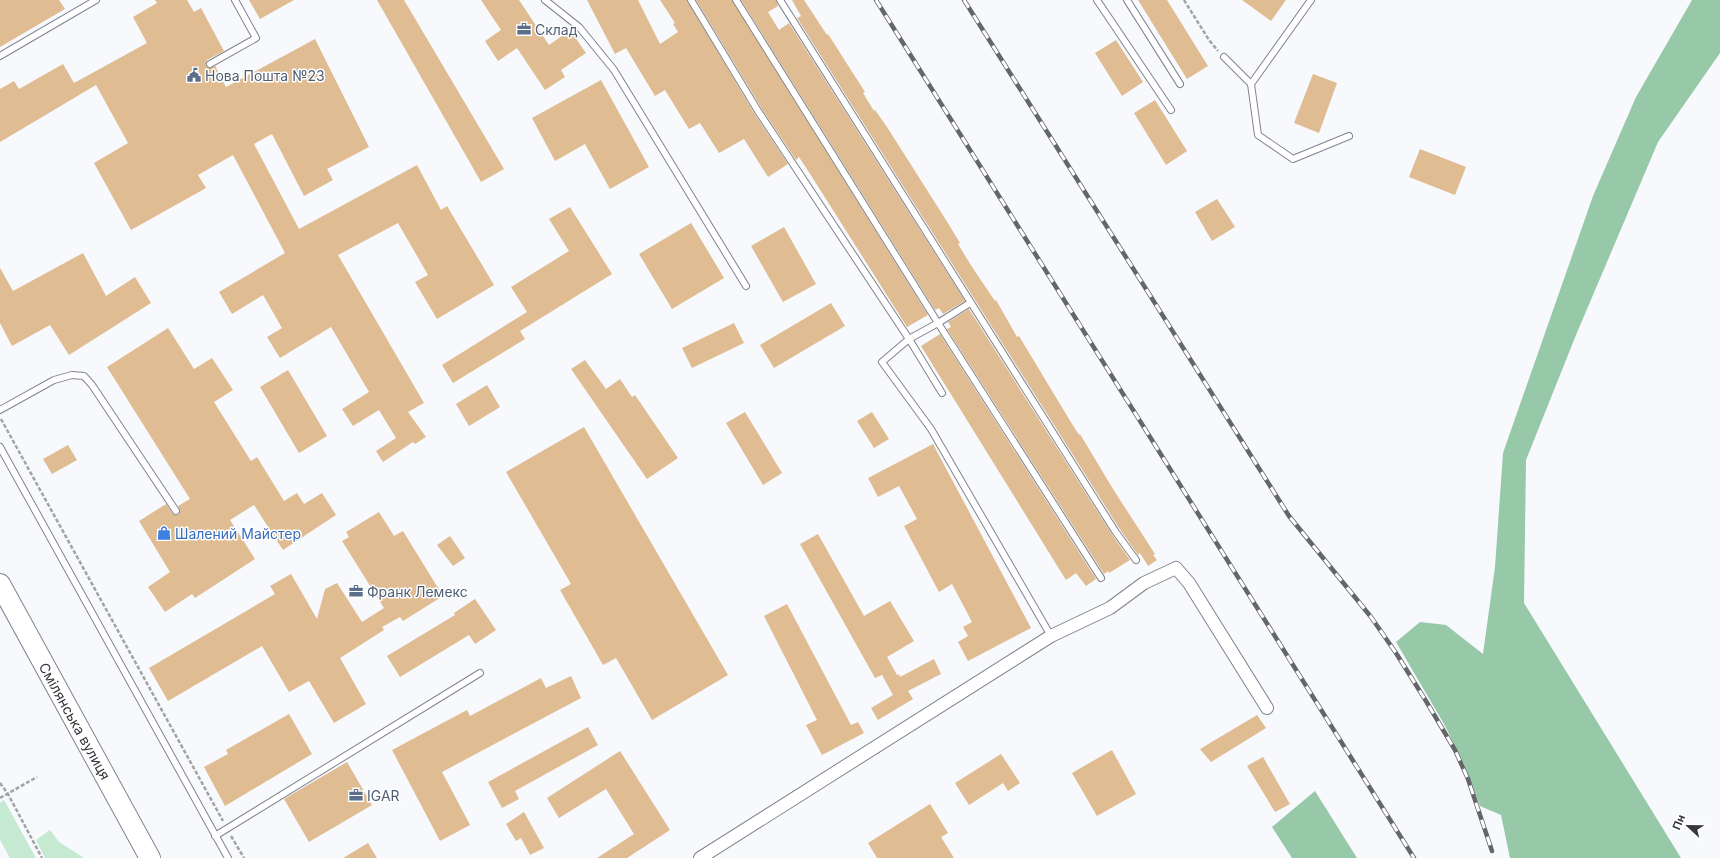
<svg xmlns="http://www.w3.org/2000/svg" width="1720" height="858" font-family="Inter,sans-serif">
<rect width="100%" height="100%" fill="#f7f9fd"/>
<g fill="#c6e9d2">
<path d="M4,800L36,858H10L0,840V803Z"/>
<path d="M50,830L59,842L84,858H45L36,840Z"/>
</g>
<g fill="#97c8a8">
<path d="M1692,0H1720V53L1658,142L1576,335L1526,460L1524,603L1681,858H1510L1501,815L1480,806L1464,764L1444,724L1396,642L1420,622L1446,625L1483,654L1495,567L1503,453L1593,196L1636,97Z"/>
<path d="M1315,791L1357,858H1292L1272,827Z"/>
</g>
<g fill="#e0bc92">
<path d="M0,0H59L65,9L0,47Z"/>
<path d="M155,0H187L194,12L201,8L224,51L207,60L206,66L210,68L215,66L226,87L315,39L369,147L327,169L333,180L304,196L272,134L254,144L299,229L417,165L441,210L447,206L494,285L437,319L415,282L428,275L398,223L338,255L424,403L408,412L426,437L415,444L413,442L383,462L376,451L396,438L379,410L353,426L342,409L369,392L331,327L280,358L267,337L282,328L263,295L232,314L219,292L285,253L233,155L198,175L206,188L131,230L94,163L128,143L96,85L0,142V89L14,81L19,89L63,64L74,83L147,43L133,17L157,3Z"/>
<path d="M249,0H294L260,19Z"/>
<path d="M377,0H404L504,169L481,182Z"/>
<path d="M481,0H519L549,45L570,30L586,53L561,70L565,77L545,90L517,48L498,61L485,41L501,30Z"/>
<path d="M587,0H638L660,44L678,32L673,24L675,23L660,0H687L754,113L788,164L768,177L744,139L719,153L700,123L689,129L665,90L655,96L626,48L615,54Z"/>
<path d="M696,0H732L928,315L907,327L812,177L799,157L796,160L762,109Z"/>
<path d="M741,0H776L778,6L768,12L779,30L789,23L965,301L943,314L939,308L935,310Z"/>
<path d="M792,0H804L827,35L828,34L865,92L863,93L874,111L875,110L887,127L946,220L960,243L958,244L972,267L995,301L996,300L1017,337L1019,336L1072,424L1079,435L1080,434L1113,489L1155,554L1153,555L1157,560L1148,566L1140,553L1138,555L1119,528L797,18L801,16Z"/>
<path d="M1138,0H1167L1208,66L1187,79Z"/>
<path d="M1242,0H1286L1271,21Z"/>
<path d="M1116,40L1143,82L1122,96L1095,53Z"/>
<path d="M1313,74L1337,83L1319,133L1294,123Z"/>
<path d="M601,80L649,167L610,189L585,144L555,161L532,118Z"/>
<path d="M1155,100L1187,151L1166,165L1134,113Z"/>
<path d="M1420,149L1466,167L1455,195L1409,177Z"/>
<path d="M1217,199L1235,227L1212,241L1195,212Z"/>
<path d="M570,207L612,274L520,331L525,339L453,383L442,365L527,312L511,287L569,251L549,219Z"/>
<path d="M691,223L724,278L672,309L639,254Z"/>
<path d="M784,227L816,284L783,302L751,246Z"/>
<path d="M83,253L106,296L135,277L151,303L69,355L50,325L12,346L0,323V268L13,291Z"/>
<path d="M831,303L845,326L774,368L760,345Z"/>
<path d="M969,309L1111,533L1130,560L1109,573L1108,571L1104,574L947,329L951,327L948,322Z"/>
<path d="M734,323L744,343L692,368L682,348Z"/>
<path d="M168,328L194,369L212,358L233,390L214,402L251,461L257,457L284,501L297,493L304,504L322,493L336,515L283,550L254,505L230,520L255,559L195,598L192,594L165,612L148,587L170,572L139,521L166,504L173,514L178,515L180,511L178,506L190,499L107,367Z"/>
<path d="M940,334L1096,579L1086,586L1076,573L1066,580L921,346Z"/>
<path d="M585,360L606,389L620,379L632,397L635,395L678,458L647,479L571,369Z"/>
<path d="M288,370L327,436L299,453L260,387Z"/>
<path d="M487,385L500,407L469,426L456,404Z"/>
<path d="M745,412L782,473L763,485L726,423Z"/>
<path d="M872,412L889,439L874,448L857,421Z"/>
<path d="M584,427L728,675L652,720L616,658L603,665L560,590L571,584L506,472Z"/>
<path d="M933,444L1031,628L968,661L958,642L968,636L963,627L972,622L952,584L939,592L904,526L917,519L899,486L878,497L868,478Z"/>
<path d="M68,445L77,460L52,474L43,459Z"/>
<path d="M379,512L394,536L403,531L443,596L403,621L400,617L382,627L384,630L340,658L366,704L334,723L309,681L289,692L262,646L168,701L149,668L275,594L270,586L291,574L317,619L325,589L337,583L362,622L384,608L342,541L349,537L346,532Z"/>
<path d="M818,534L864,616L890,601L914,641L887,657L897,675L899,674L900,677L934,659L941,674L908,691L913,699L878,720L871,708L893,695L882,675L875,678L800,544Z"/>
<path d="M450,536L465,558L453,566L437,545Z"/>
<path d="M475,599L496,630L475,644L469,635L400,677L387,656L455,615L454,613Z"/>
<path d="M787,604L851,725L858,722L864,733L822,755L806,725L817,720L764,616Z"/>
<path d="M571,676L581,698L442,772L470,825L440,841L392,750L467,710L470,716L541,678L546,688Z"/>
<path d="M289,714L312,754L225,806L204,767L228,754L226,750Z"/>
<path d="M1257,715L1266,728L1211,762L1200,749Z"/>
<path d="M588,727L598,745L515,791L519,799L502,808L488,782Z"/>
<path d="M1112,750L1136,794L1097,816L1072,773Z"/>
<path d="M620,751L670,830L627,858H597L634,834L606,789L559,818L547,798Z"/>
<path d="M1001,754L1020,783L1008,791L1003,783L969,805L955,783Z"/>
<path d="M1263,757L1290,804L1275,812L1247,766Z"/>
<path d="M347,762L372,805L309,842L284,799Z"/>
<path d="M930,804L948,833L941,837L954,858H877L868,843Z"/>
<path d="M524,812L544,848L530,855L521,838L516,841L506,824Z"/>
<path d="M368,843L377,858H343Z"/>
</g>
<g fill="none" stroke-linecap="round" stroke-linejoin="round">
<defs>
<g id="lane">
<path d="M545,0L579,27L614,70L746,286"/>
<path d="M691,0L758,111L909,339L942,393"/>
<path d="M736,0L938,323L1101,578"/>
<path d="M780,0L1115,531L1136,560"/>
<path d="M1097,0L1171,110"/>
<path d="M1127,0L1180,84"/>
<path d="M1311,0L1251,84L1258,135L1293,159L1349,136"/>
<path d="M0,56L96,0"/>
<path d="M1224,57L1251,84"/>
<path d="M210,64L256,38L235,0"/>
<path d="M970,303L938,323L909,339L882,362L931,429L1051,636"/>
<path d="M0,410L54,380L72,375L84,376L92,385L176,511"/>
<path d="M0,447L228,858"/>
<path d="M215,836L480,673"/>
</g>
<path id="street" d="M700,858L1051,636L1110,608L1144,583L1176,568L1189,583L1267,708"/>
<path id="primary" d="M0,584L150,858"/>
</defs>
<use href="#lane" stroke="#81848e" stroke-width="8"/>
<use href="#street" stroke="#81848e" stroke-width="14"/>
<use href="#primary" stroke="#81848e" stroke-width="22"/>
<g stroke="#a1a3a7" stroke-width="2.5" stroke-dasharray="4 2" stroke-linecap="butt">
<path d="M1184,0L1209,40L1218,51"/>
<path d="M1,419L223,821"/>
<path d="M0,783L8,794L42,858"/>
<path d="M0,798L37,777"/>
<path d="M231,836L244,858"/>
</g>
<use href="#lane" stroke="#fff" stroke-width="6"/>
<use href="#street" stroke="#fff" stroke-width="12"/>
<use href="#primary" stroke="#fff" stroke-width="20"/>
<defs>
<g id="rail">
<path d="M876,0L1414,858"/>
<path d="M964,0L1289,516L1371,617L1396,653L1426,701L1455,750L1468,779L1492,851"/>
</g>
</defs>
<use href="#rail" stroke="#64666a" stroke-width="4.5"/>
<use href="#rail" stroke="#fff" stroke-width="3" stroke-dasharray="9" stroke-linecap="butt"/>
</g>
<defs>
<symbol id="office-bare" viewBox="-9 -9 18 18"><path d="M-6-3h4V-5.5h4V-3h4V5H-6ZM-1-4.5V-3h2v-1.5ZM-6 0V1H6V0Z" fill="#5c6f8a" stroke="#fff" stroke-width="2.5" paint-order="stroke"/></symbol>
<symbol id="civic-bare" viewBox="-9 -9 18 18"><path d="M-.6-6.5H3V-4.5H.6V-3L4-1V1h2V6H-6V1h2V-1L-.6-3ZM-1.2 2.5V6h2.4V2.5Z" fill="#5c6f8a" stroke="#fff" stroke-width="2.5" paint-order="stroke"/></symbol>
<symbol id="shop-bare" viewBox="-9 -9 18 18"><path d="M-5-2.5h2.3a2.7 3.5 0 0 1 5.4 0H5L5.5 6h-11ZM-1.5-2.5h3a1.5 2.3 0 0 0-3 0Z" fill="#3f7fe0" stroke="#fff" stroke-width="2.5" paint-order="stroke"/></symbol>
</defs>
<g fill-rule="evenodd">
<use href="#office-bare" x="514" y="19" width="20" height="20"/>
<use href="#civic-bare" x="184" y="65" width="20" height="20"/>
<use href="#shop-bare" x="154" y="523" width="20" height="20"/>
<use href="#office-bare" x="346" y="581" width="20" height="20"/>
<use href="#office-bare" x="346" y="785" width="20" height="20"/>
</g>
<g text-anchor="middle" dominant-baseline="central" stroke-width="3" stroke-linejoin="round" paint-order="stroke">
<g font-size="14" fill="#4e5e75" stroke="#fff" text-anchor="start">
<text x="535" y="29">Склад</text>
<text x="205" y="75">Нова Пошта №23</text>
<text x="367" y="591">Франк Лемекс</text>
<text x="367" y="795">IGAR</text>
</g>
<g font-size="14" fill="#366cbe" stroke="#fff" text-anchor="start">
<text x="175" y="533">Шалений Майстер</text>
</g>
<g font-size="14" fill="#36373b" stroke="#fff">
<text transform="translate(75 721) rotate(61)">Смілянська вулиця</text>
</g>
</g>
<g transform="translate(1688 826) rotate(292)" stroke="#ffffff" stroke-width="3" paint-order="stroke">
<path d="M0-3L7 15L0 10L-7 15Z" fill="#36373b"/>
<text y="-6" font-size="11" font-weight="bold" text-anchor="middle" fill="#36373b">Пн</text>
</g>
</svg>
